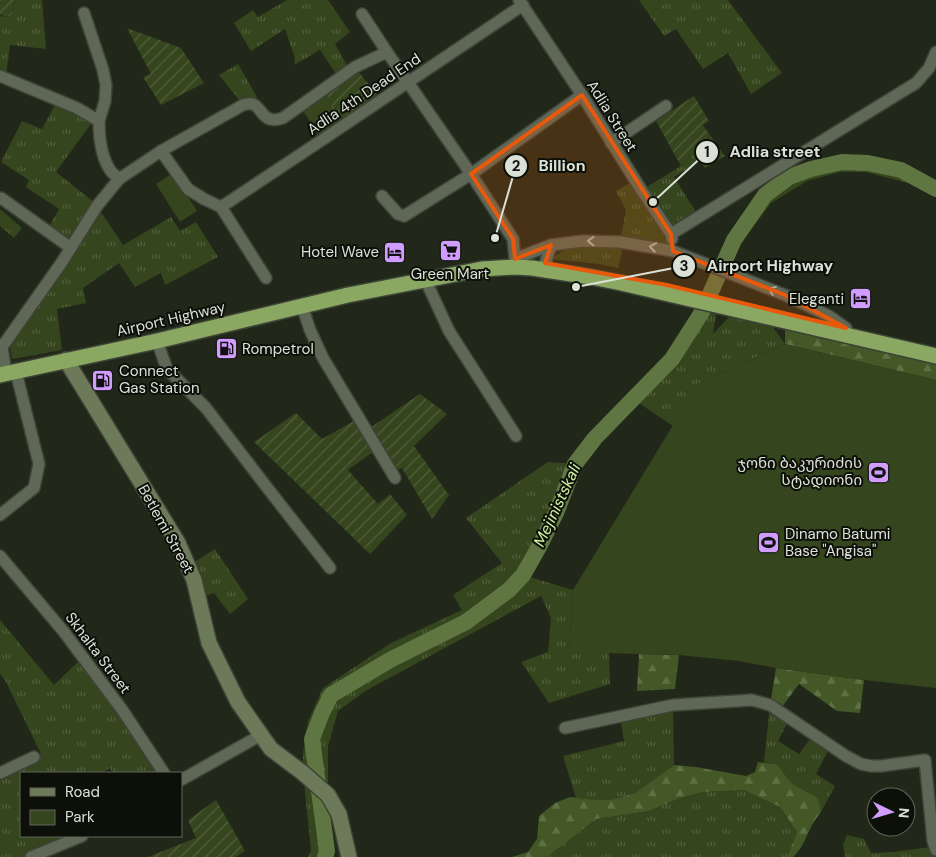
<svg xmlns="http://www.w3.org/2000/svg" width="936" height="857" font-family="'DM Sans','Noto Sans Georgian',sans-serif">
<defs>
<pattern id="grass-tufts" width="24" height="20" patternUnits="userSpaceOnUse" patternTransform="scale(1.25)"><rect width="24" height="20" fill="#35451d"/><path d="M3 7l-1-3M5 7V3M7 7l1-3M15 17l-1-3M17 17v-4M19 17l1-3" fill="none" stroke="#52603d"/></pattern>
<pattern id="forest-firs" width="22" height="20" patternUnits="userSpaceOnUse" patternTransform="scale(1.25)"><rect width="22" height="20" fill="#435826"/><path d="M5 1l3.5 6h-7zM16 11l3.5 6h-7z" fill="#5e7045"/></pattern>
<pattern id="garden-furrows" width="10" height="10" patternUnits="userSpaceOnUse" patternTransform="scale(1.25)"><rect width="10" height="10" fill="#35451d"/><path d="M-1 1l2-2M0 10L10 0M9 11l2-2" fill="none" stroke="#52603d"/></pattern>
</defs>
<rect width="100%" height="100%" fill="#212819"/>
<g fill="url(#grass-tufts)">
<path d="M15,0H42L46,49L10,45L6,76L0,73V16L11,17Z"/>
<path d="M287,0H328L350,32L335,44L350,70L339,78L320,50L294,65L295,58L285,29L251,51L234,23L253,10L258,17Z"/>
<path d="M639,0H728L782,73L751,94L728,53L703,69L676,29L664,36Z"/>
<path d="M238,64L257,97L249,103L243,105L219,75Z"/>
<path d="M323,90L346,124L322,140L300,106Z"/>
<path d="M56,103L72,113L93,121L56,172L95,203L68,243L47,230L59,209L26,187L29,180L1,162L22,121L42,129Z"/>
<path d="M710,135L725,156L705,168L700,161L674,177L699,217L671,234L673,251L620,242L626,210L616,191L635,180L642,190L681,166Z"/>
<path d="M842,162L868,163L901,170L936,189V190L865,172H840L807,181L771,203L736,250L724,261L734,240L765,195L789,177L811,169Z"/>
<path d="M97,206L123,245L171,217L180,231L196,222L218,257L165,285L161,273L135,287L119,263L83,288L86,303L57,309L62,350L12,359L10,345Z"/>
<path d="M0,209L22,228L14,238L0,226Z"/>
<path d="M590,245L623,247L618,268L599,264L550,259L563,251Z"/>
<path d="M702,312L716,314L713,334L729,317L772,326L785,344L698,384L673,426L633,399L672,359Z"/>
<path d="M548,462L575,464L556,513L539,547L523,575L573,590L569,651L609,653L610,684L549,703L521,662L548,652L551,618L541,596L367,690L338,711L328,746V795L333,845L330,857H308L311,850L303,773V753L308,721L323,688L391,643L462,610L453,595L502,563L466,518Z"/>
<path d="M215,549L248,599L230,614L214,593L199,598L188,566Z"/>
<path d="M0,620L54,685L83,657L164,773H113L110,768L102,773H21V836H77L31,857H0V773L41,754L6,682L0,673Z"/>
<path d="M673,705L674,765L635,793L611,800H595L576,798L563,756L624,741L620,716Z"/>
<path d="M770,705L790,718L778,741L799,754L810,739L820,746L824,741L831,745L816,774L835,786L821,812L818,798L791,783L777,764L764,762Z"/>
<path d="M744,790L780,807L797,832L787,857H547L596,819L649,811L680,798L703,792Z"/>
<path d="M847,835L864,839L871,853L894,852L931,847L936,857H845L843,845Z"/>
</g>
<g fill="url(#forest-firs)">
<path d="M785,328L936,360V380L785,344Z"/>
<path d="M639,654L679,655L675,689L637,691Z"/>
<path d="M776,668L864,680L860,713L837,711L799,684L779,711L770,705Z"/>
<path d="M758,762L777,764L791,783L818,798L821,812C818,816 814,821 812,825C805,838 804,846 793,857H787L797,832L780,807L744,790L703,792L680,798L649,811L596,819L547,857H512L528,852L537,839L539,816L555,803L570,797L595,800H611L635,793L674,765L696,767L746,776L755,772Z"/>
</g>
<g fill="#35451d">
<path d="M173,173L197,211L180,222L156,184Z"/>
<path d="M785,344L936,380V688L864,680L776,668L739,661L679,655L569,652L573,590L698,384Z"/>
</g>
<g fill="url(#garden-furrows)">
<path d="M0,0H15L11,17L0,15Z"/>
<path d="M127,28L181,48L204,83L161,105L143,77L151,74Z"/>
<path d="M355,67L381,100L346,124L323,90Z"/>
<path d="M694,96L709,121L703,125L710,135L681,166L656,121Z"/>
<path d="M420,394L447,414L414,446L449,495L432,519L402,468L392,473L377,449L348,470L378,504L390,494L407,515L370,554L254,442L296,413L322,439L359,418L367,430Z"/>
<path d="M216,800L245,851L236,857H148L196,838L188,820Z"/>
</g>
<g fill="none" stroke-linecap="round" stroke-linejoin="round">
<path stroke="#5f7542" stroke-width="16" d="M325,857L327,851L312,739L322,713L331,695L390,660L466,622L509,590L523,575L539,547L556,513L575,464L595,438L672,359L702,312L734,240L765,195L789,177L811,169L842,162L868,163L901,170L936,189"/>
<defs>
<g id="street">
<path d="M519,0L582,95L642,191L671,234L672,239"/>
<path d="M84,13L103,70L106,85L105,101L99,121"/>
<path d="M362,14L387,52"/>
<path d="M0,76L77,108L99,121C99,136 101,156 110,170C112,173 116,176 119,179"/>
<path d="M611,143L666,106"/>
<path d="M161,151L188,189L204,199L221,207L266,278"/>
<path d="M382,196L398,214L404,216L471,174L582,95"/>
<path d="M1,198L71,248"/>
<path d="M221,207L322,140L523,5"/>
<path d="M671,234L916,83L929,68L936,52"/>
<path d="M543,270L551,245"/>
<path d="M425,279L449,331L516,436"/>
<path d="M302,306L310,330L323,358L395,478"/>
<path d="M157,341L167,369L206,408L269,490L330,568"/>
<path d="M0,345L2,347L5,366"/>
<path d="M2,347L62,262L97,206L119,179L161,151L243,105C264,97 257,127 283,118L355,67L387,52L471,174L513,239L515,259L551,245L583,241L620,242L673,251L785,295L829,316L846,328"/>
<path d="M0,515L34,488L39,464L16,372"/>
<path d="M0,556L64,632L123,711L164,773"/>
<path d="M565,728L673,705L752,700L770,705L846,756L861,764L871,766H881L925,760L933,841L936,850"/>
<path d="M0,773L34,757"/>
<path d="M181,780L261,735"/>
<path d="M31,857L82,836"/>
</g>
<path id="secondary" d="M66,360L178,543L194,580L209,643L238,702L271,749L303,773L328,795L339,814L349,857"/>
<path id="highway" d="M0,375L157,341L348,295L482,269L515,267L532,268L591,277L621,283L936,356"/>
</defs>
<use href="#street" stroke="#3d4337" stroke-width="14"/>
<use href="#secondary" stroke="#3d4337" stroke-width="18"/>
<use href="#highway" stroke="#3d4337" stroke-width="18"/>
<use href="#street" stroke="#5f6756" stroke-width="11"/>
<use href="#secondary" stroke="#6c7a59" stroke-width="15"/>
<use href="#highway" stroke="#8aa861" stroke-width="15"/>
</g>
<defs><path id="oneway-chevron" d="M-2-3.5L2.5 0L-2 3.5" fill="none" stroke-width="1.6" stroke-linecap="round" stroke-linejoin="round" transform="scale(1.25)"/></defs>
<g stroke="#aab0a3">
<use href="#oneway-chevron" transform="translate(591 241) rotate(-178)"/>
<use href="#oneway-chevron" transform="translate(653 247) rotate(-170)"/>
<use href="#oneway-chevron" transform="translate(772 290) rotate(-158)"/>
</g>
<path fill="#e8590c" fill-opacity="0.2" stroke="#e8590c" stroke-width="4" stroke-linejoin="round" d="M582,95L671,234L673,251L785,295L846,328L667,285L545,263L551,245L515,259L513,239L471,174Z"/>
<defs>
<symbol id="supermarket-square" viewBox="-11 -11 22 22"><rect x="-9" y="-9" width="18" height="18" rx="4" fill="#d09dfe" stroke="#0d1009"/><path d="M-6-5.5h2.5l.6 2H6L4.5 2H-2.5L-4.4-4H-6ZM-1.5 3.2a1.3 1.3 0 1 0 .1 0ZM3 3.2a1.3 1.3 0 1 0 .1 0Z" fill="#111"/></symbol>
<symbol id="hotel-square" viewBox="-11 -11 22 22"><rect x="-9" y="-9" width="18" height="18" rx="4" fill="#d09dfe" stroke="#0d1009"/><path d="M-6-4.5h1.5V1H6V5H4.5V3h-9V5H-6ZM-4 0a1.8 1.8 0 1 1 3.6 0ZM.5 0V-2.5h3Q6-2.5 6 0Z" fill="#111"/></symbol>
<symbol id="fuel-square" viewBox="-11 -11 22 22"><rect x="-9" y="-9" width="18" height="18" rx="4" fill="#d09dfe" stroke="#0d1009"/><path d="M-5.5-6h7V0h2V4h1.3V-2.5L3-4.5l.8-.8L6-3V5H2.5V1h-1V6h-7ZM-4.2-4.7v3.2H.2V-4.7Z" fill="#111"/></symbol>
<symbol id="stadium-square" viewBox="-11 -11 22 22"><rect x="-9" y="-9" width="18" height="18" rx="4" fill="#d09dfe" stroke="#0d1009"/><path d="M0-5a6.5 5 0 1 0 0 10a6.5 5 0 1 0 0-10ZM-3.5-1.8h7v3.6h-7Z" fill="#111"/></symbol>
</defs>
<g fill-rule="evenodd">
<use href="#supermarket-square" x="438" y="238" width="25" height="25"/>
<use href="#hotel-square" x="382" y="240" width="25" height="25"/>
<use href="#hotel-square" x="848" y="286" width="25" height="25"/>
<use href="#fuel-square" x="214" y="336" width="25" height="25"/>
<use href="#fuel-square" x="90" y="368" width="25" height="25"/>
<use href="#stadium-square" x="866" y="460" width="25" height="25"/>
<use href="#stadium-square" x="756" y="530" width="25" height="25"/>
</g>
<g text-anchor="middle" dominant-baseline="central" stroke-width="4" stroke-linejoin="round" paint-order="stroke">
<g font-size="15" fill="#dce1d7" stroke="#0d1009">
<text transform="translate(364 94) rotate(-34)">Adlia 4th Dead End</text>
<text transform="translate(612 116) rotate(58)">Adlia Street</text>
<text transform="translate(171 319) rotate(-13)">Airport Highway</text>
<text transform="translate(166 529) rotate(61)">Betlemi Street</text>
<text transform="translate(98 653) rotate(53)">Skhalta Street</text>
</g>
<g font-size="15" fill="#dce1d7" stroke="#0d1009" text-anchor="end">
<text x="379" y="252">Hotel Wave</text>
<text x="450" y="274" text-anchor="middle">Green Mart</text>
<text x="844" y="299">Eleganti</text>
<text x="242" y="349" text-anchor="start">Rompetrol</text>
<text x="119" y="371" text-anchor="start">Connect<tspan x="119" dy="17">Gas Station</tspan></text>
<text x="862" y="463">ჯონი ბაკურიძის<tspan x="862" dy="17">სტადიონი</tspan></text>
<text x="785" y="534" text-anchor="start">Dinamo Batumi<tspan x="785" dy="17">Base "Angisa"</tspan></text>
</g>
<g font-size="16" font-style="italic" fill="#cff2a3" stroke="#0d1009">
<text transform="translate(557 505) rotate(-65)">Mejinistskali</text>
</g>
</g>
<path fill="none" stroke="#dce1d7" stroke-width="2" d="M653 202L707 152M495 238L516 166M576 287L684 266"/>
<g fill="#dce1d7" stroke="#0d1009" stroke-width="2">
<circle cx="653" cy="202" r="5"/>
<circle cx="495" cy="238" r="5"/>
<circle cx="576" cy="287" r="5"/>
<circle cx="707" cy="152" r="12"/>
<circle cx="516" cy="166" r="12"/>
<circle cx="684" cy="266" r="12"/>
</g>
<g font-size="15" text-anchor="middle" font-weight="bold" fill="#111">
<text x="707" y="157">1</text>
<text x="516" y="171">2</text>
<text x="684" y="271">3</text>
</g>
<g font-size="16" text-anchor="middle" font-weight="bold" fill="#dce1d7" stroke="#0d1009" stroke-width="4" stroke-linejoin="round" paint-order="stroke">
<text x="775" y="157">Adlia street</text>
<text x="562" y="171">Billion</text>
<text x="770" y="271">Airport Highway</text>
</g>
<rect x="20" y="772" width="162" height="65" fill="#0d1009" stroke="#60645b"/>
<rect x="30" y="788" width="25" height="8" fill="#6c7a59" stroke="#60645b"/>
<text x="65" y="797" font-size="15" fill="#dce1d7">Road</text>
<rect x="30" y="810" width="25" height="15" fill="#35451d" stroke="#60645b"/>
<text x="65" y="822" font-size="15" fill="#dce1d7">Park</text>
<g transform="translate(891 812) rotate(95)"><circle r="24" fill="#0d1009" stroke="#60645b"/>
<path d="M0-4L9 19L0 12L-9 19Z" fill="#d09dfe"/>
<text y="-8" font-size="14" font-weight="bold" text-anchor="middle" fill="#dce1d7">N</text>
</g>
</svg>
